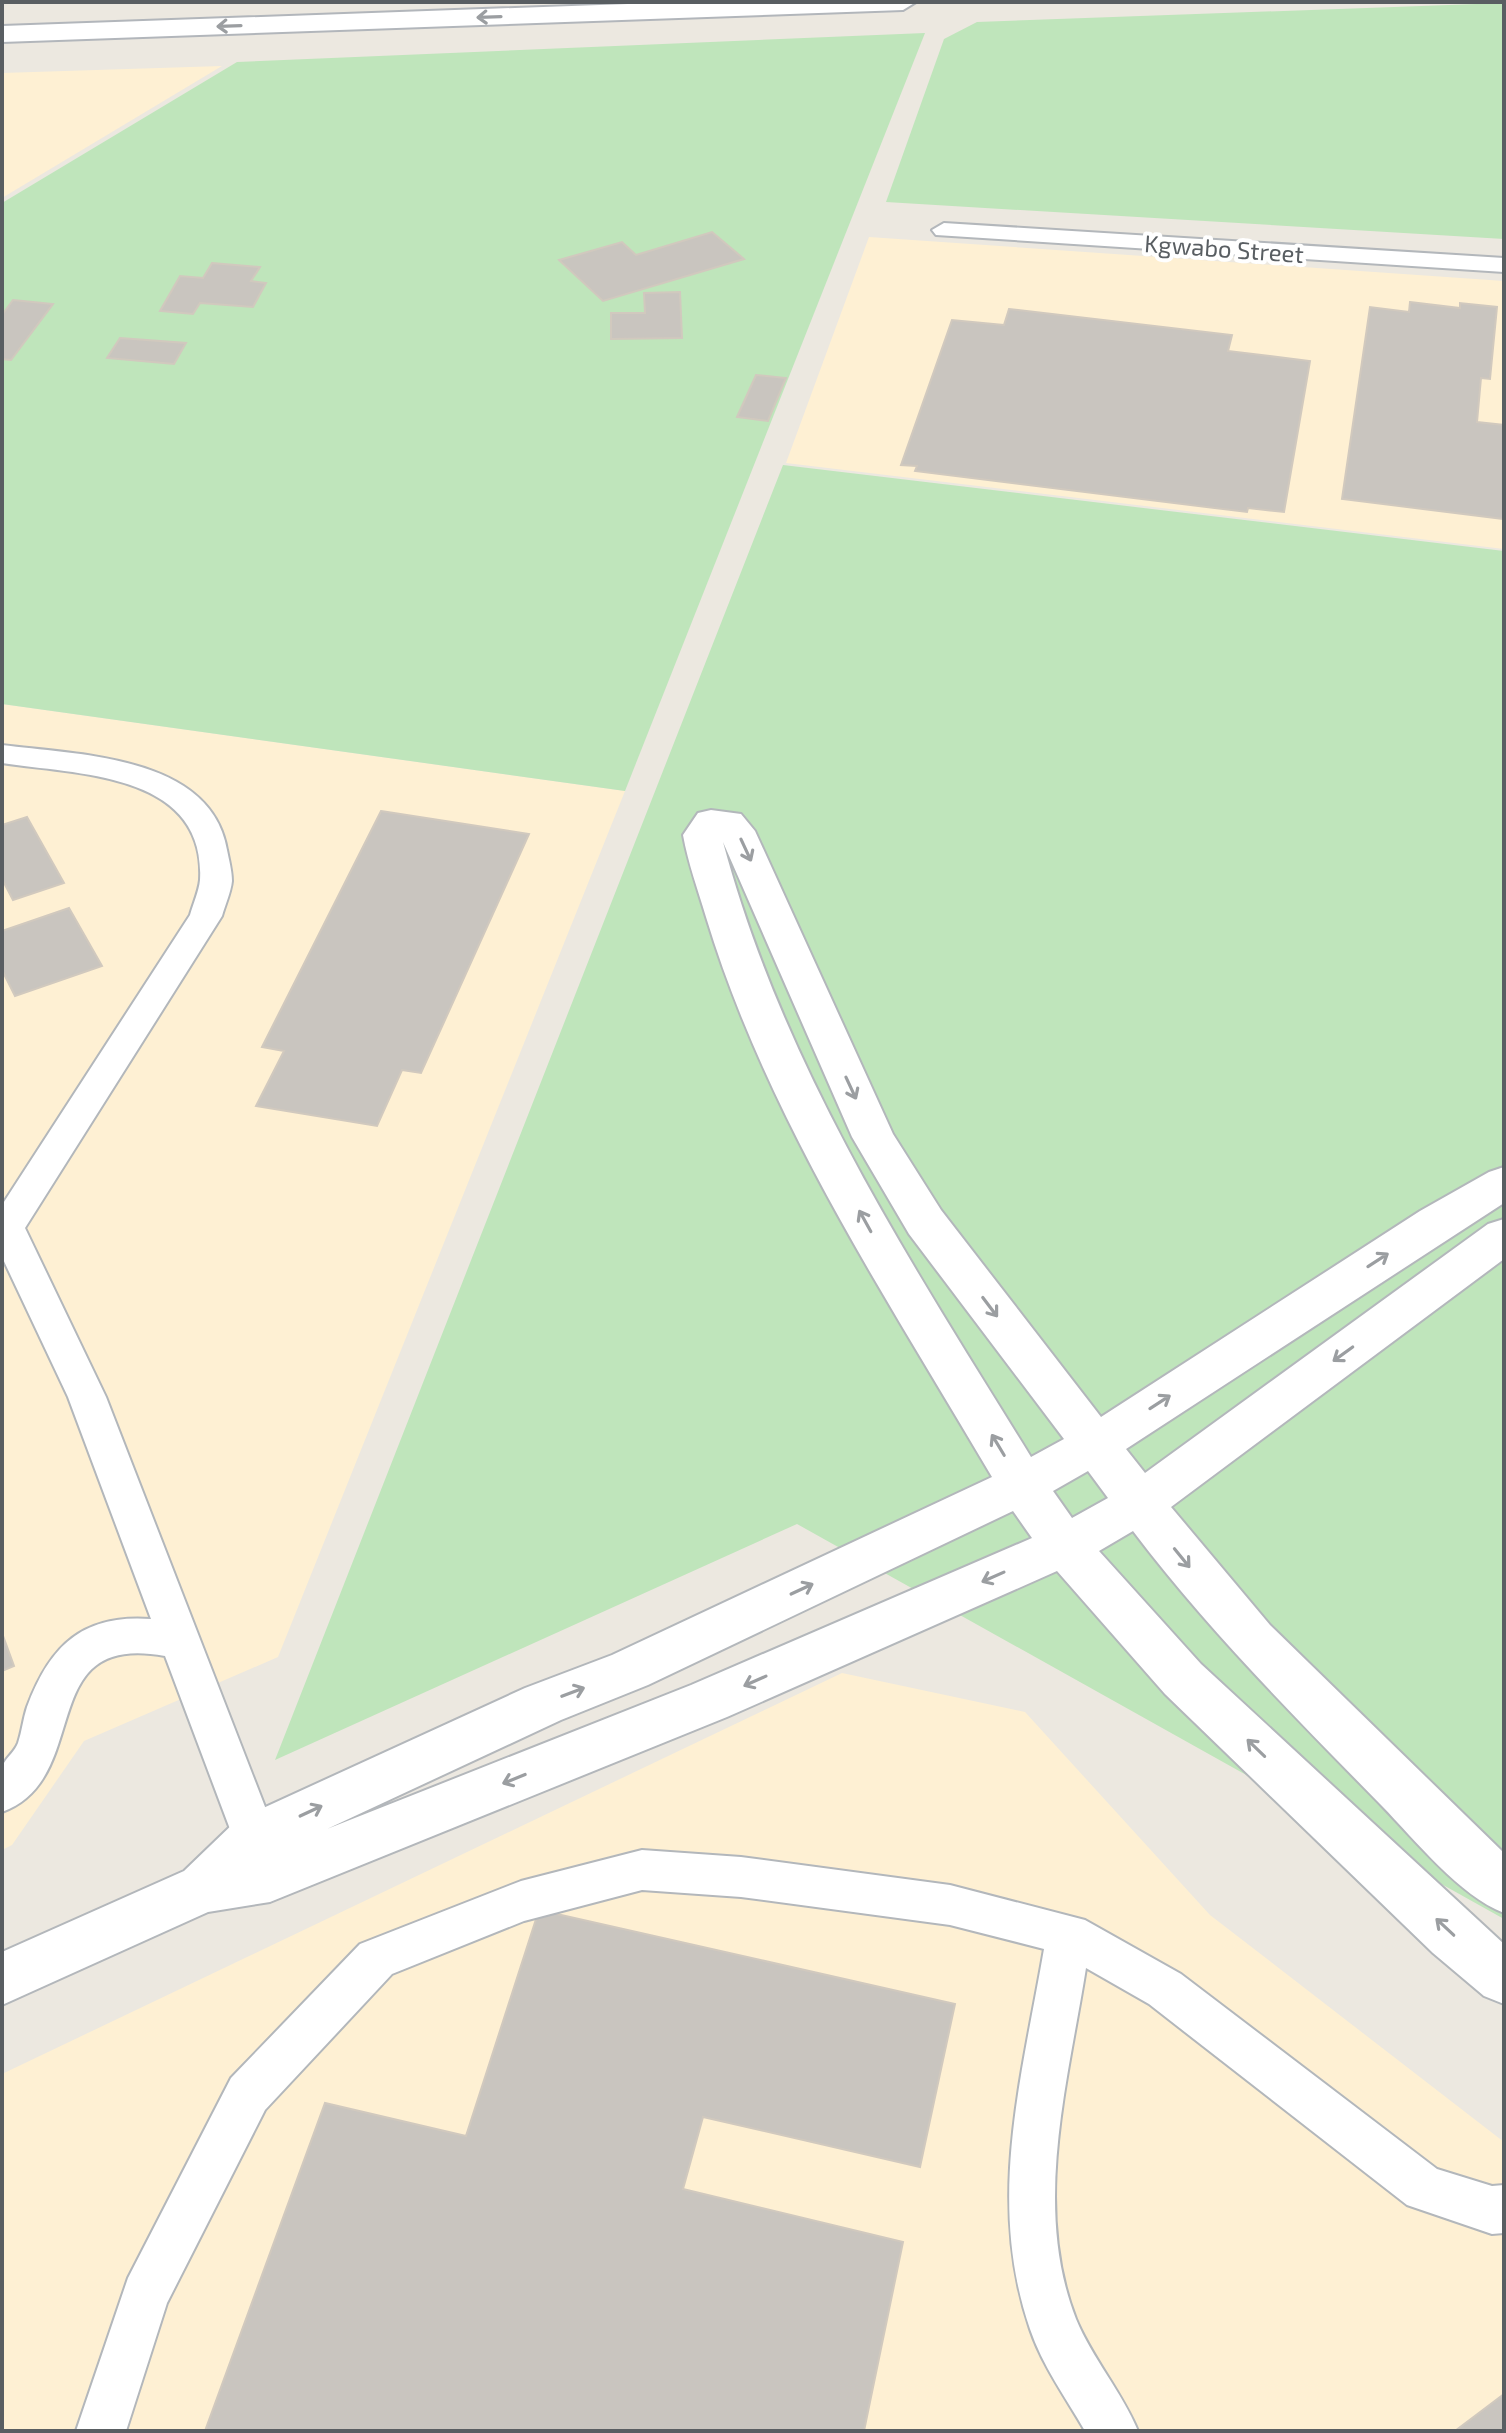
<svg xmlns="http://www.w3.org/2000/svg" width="1506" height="2433" font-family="'Exo 2',sans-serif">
<rect width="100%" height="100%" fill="#ece8e0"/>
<g fill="#fef0d3">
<path d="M222,66L2,198V73Z"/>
<path d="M869,237L1504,281V549L786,463Z"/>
<path d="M2,704L625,791L278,1657L84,1741L12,1845L2,1850Z"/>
<path d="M842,1673L1025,1712L1210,1915L1504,2142V2431H2V2074Z"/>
</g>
<g fill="#bfe5bb">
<path d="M1504,3V239L886,202L944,39L977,22Z"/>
<path d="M925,33L625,791L2,704V203L237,62Z"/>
<path d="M783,465L1504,551V1919L797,1524L275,1760Z"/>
</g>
<g fill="#c9c5bf" stroke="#d1c9be" stroke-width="2">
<path d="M712,232L744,259L603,301L559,260L622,242L636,255Z"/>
<path d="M212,263L260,267L251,281L266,283L253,307L200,303L193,314L160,311L180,276L203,278Z"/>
<path d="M680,292L682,338L611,339V313H645L644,293Z"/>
<path d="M13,300L53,304L11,360L2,359V315Z"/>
<path d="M1410,302L1460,308V303L1497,307L1490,379L1481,378L1477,422L1504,425V519L1342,499L1370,307L1409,312Z"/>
<path d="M1009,309L1232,335L1228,351L1310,361L1284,512L1248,508L1247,512L915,471L917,466L901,465L952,320L1004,325Z"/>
<path d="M120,338L186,343L174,364L107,358Z"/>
<path d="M756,375L786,378L768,421L737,417Z"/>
<path d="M381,811L529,834L421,1073L402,1070L377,1126L256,1106L284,1051L262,1047Z"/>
<path d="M27,817L64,883L13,900L2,879V825Z"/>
<path d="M69,908L102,966L15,996L2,970V931Z"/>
<path d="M2,1633L14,1666L2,1671Z"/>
<path d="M539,1910L955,2004L920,2167L703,2117L683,2189L903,2242L864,2431H205L325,2103L466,2136Z"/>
<path d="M1504,2394V2431H1455Z"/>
</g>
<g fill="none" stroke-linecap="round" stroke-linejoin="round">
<defs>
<g id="lane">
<path d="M944,223L1504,258V272L936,235L932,230Z"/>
<path d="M2,745C78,755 211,755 227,850C229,860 232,871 232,881C231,892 225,905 222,916L25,1228L106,1397L286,1861L280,1875L264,1881L248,1875L242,1861L165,1656C32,1631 95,1778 2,1812C2,1799 0,1774 4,1763C8,1756 15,1751 18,1743C22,1731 23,1719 27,1707C50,1645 83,1614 151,1619L68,1397L2,1257V1205L190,915C193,904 199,891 200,880C206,772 78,775 2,763Z"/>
<path d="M642,1850L741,1857L950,1885L1085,1920L1181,1974L1437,2169L1492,2186L1504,2185V2233L1492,2234L1407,2205L1149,2004L1086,1968C1068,2082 1032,2207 1076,2319C1092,2358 1122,2392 1138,2431H1085C1066,2398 1042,2365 1030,2329C986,2201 1022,2077 1044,1949L950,1925L741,1897L642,1890L524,1921L392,1974L265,2110L167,2303L126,2431H76L128,2278L231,2078L360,1944L521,1881Z"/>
</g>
<path id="street" d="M711,810L741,814L755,831L893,1134L941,1210L1101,1417L1420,1211L1489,1172L1504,1167V1203L1126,1449L1145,1473L1488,1224L1504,1219V1259L1171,1507L1270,1625L1504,1853V1913C1460,1896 1415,1840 1382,1806C1295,1717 1208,1630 1133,1531L1099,1551L1201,1664L1504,1944V2004L1484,1996L1433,1953L1165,1694L1057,1571L727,1717L270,1902L208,1912L2,2005V1952L184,1871L237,1820L525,1688L612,1655L992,1477C886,1297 767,1118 706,917C698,890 688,863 683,835L698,813ZM723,842L852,1137L909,1234L1064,1439L1031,1457C910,1261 783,1068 723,842ZM1088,1471L1108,1498L1072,1518L1053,1491ZM1013,1511L1032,1538L691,1685L327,1829L561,1720L648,1685Z"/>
<path id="secondary" d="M684,2H916L903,10L2,42V26Z"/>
</defs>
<use href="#lane" stroke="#b3b7bb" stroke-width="4"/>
<use href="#street" stroke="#b3b7bb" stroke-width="4"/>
<use href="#secondary" stroke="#b2b6bb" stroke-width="4"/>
<use href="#lane" fill="#fff" fill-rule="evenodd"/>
<use href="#street" fill="#fff" fill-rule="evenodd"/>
<use href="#secondary" fill="#fff" fill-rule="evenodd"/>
</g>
<defs><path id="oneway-shaft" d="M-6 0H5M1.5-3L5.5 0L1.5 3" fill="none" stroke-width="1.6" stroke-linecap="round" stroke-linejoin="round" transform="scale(2)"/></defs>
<g stroke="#9b9ea1">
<use href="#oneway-shaft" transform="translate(489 17) rotate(178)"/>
<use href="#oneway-shaft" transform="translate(229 26) rotate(178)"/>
<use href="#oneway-shaft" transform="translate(746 850) rotate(65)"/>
<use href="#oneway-shaft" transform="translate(851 1088) rotate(65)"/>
<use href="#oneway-shaft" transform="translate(865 1221) rotate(-119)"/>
<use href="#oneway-shaft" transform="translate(1378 1260) rotate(-33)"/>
<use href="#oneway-shaft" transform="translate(990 1307) rotate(53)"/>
<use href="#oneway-shaft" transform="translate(1343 1354) rotate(144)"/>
<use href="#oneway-shaft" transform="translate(1160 1402) rotate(-33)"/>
<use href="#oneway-shaft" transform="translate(998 1445) rotate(-121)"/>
<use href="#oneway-shaft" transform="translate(1182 1558) rotate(51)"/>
<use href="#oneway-shaft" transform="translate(993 1577) rotate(156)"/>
<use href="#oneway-shaft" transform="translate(802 1589) rotate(-25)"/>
<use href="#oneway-shaft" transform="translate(755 1681) rotate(156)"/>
<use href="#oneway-shaft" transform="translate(573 1692) rotate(-21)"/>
<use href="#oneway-shaft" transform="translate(1256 1748) rotate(-136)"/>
<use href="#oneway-shaft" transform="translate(514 1779) rotate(158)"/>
<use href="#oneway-shaft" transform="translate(311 1811) rotate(-25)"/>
<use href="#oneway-shaft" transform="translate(1445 1927) rotate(-137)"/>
</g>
<g text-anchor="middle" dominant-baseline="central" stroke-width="8" stroke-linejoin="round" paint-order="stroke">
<g font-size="24" fill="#595e62" stroke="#fff">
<text transform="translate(1224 248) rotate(4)">Kgwabo Street</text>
</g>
</g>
<rect width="1506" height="2433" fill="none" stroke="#595e62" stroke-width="8"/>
</svg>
